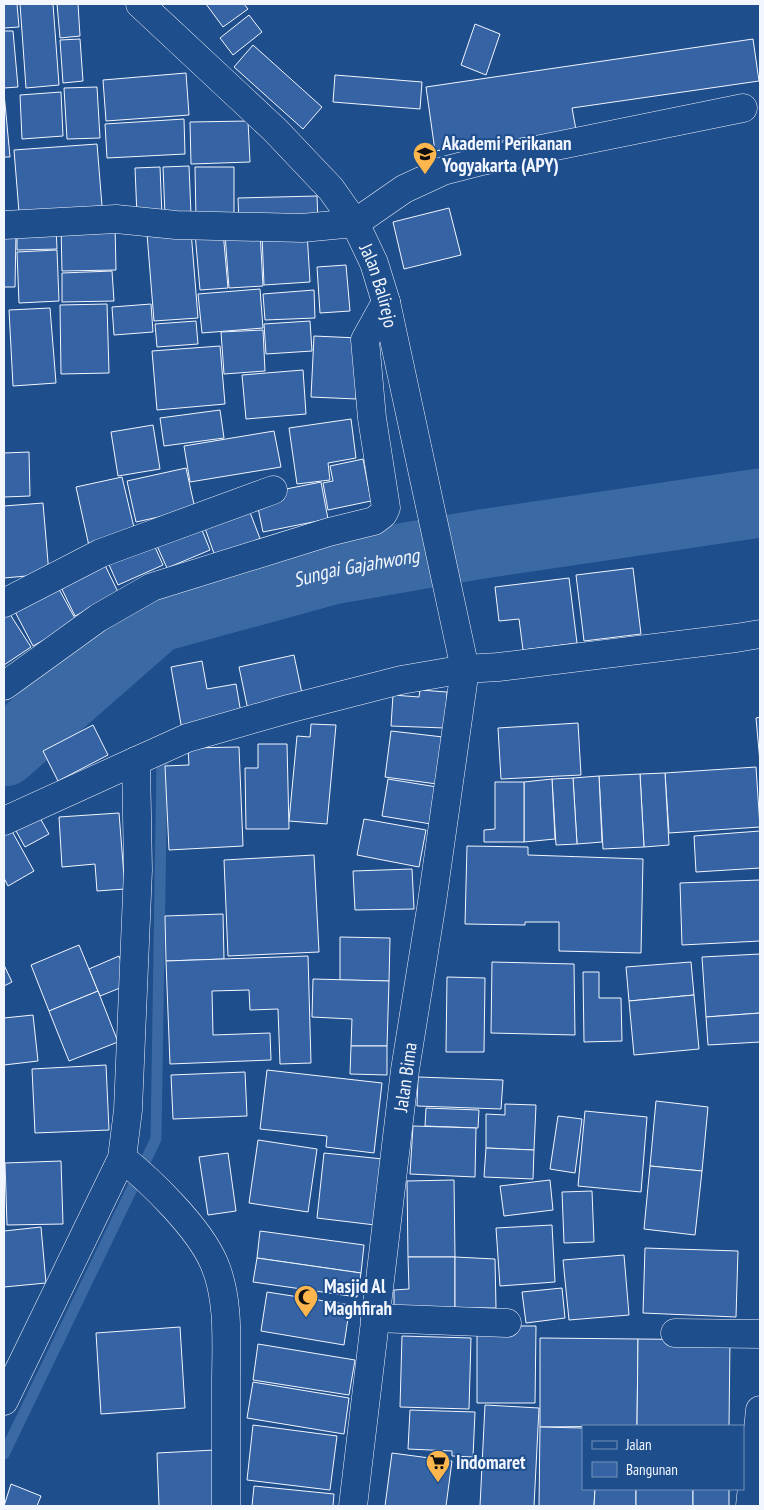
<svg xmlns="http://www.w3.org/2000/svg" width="764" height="1510" font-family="'PT Sans Narrow',sans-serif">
<rect width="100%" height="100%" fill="#1f4e8c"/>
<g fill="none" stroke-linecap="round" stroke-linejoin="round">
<path stroke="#3b69a3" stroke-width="11" d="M4,1454L156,1139L162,761L172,753"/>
<path stroke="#3b69a3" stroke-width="69" id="s1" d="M4,752L157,618L332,570L482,544L760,503"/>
</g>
<g fill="#3563a3" stroke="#f2f6ff">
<path d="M4,4H17L19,27L4,28Z"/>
<path d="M20,4H53L59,85L26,88Z"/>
<path d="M57,4H78L80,36L60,38Z"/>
<path d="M206,4H244L248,9L223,27Z"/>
<path d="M249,15L262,32L233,55L220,38Z"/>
<path d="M475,24L500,34L486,75L461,65Z"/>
<path d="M4,31H13L18,87L4,88Z"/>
<path d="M80,39L83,81L63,83L60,40Z"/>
<path d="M753,39L759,81L572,108L576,130L435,151L426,87Z"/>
<path d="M253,45L322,107L303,129L234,67Z"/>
<path d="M186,73L189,115L106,121L103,80Z"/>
<path d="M335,75L422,82L420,109L333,102Z"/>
<path d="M97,87L100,138L67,139L64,88Z"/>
<path d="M61,92L63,136L22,139L20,95Z"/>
<path d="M4,93L10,157H4Z"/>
<path d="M184,119L185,154L107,158L105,124Z"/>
<path d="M248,121L250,162L191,164L190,122Z"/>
<path d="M97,144L102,206L19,212L14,150Z"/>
<path d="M189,166L191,214L165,215L163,167Z"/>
<path d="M160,167L162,215L137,216L135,168Z"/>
<path d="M195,167H234V218L196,219Z"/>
<path d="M317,196L318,223L239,225L238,198Z"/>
<path d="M449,208L461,255L404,269L393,222Z"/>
<path d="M115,224L116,270L62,271L61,225Z"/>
<path d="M56,226L57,249L17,250V227Z"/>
<path d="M191,231L198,318L154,321L147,234Z"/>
<path d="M223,231L228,288L200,290L195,233Z"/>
<path d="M260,231L263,286L229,288L225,234Z"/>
<path d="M307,232L310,282L264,285L262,235Z"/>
<path d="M4,233H16L15,287H4Z"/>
<path d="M57,250L59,301L19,303L17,252Z"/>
<path d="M346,265L350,311L320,313L317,267Z"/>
<path d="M112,271L114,301L62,302V273Z"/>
<path d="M260,289L263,328L202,333L198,294Z"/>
<path d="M314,290L315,318L265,320L263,294Z"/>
<path d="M107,304L109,373L61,374L60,305Z"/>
<path d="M151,304L153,332L114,335L112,307Z"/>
<path d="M50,308L56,383L13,386L9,310Z"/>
<path d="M196,321L198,344L157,347L155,324Z"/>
<path d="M310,321L312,351L266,354L264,324Z"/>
<path d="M263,330L265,371L224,374L221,332Z"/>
<path d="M314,336L358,338L356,399L311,397Z"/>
<path d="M220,346L225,404L157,410L152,351Z"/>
<path d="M303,370L306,414L246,419L242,375Z"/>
<path d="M220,410L224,438L164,446L160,418Z"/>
<path d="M351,419L356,458L328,463L330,480L297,484L289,428Z"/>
<path d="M153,425L160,469L118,476L111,432Z"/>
<path d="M274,431L281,467L190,482L184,446Z"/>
<path d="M29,452L30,496L4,497V453Z"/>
<path d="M363,459L371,501L328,510L323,483L333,481L330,466Z"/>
<path d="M186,468L195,509L136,522L127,481Z"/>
<path d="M122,477L136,536L89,546L76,487Z"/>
<path d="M321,482L328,519L263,532L257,503L276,491Z"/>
<path d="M246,502L261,541L216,559L202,520Z"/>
<path d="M43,503L49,574L4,578V506Z"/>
<path d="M198,520L210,550L167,568L154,539Z"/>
<path d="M151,538L163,565L118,585L106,558Z"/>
<path d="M101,557L119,594L75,616L57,579Z"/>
<path d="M633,568L641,634L584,641L576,575Z"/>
<path d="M569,578L577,643L523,650L519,619L499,621L495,587Z"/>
<path d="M55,582L77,622L33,646L12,606Z"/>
<path d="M4,605L31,647L4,665Z"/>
<path d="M294,655L304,703L249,715L239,667Z"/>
<path d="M202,661L207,689L236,684L242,719L182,730L171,667Z"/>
<path d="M420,690L447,692L445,728L391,726L393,695L419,697Z"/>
<path d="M760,717V762L756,718Z"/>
<path d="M578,723L581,775L501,779L498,728Z"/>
<path d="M311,724L336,725L327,824L289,821L297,736L310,737Z"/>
<path d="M93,725L108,755L58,781L43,751Z"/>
<path d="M391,731L443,737L437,784L385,777Z"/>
<path d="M258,744H287L289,829H246L245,768H258Z"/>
<path d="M239,747L243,846L169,850L165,766L189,765L188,748Z"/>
<path d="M756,767L760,827L669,833L665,773Z"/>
<path d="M665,773L669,845L644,847L640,774Z"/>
<path d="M640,774L644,847L603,849L599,776Z"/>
<path d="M599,776L602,842L577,844L573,778Z"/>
<path d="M573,778L577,844L556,845L552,779Z"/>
<path d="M388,779L437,787L431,824L382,816Z"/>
<path d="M552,779L555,839L524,842V782Z"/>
<path d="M495,782H524V842H484V830L495,829Z"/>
<path d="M35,809L49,834L25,847L11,822Z"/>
<path d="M119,813L125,889L97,891L95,864L62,867L59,817Z"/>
<path d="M364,819L426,830L419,867L357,855Z"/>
<path d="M8,824L34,871L8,886L4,878V826Z"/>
<path d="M760,831V868L696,872L694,836Z"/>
<path d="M467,846L528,847V855L643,859L641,953L559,951V922H525V925L465,924Z"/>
<path d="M314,855L319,952L228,956L224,860Z"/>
<path d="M412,869L414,909L355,910L353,871Z"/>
<path d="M760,880V941L682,945L680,883Z"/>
<path d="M223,914L224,959L166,961L165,916Z"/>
<path d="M340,937L390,938L389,981L340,980Z"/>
<path d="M79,945L98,991L49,1011L31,965Z"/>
<path d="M760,954V1013L706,1017L702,957Z"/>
<path d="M119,956L130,984L100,996L89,969Z"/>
<path d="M308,956L311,1063L280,1064L278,1009L250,1010L249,990L212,991L213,1035L270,1033L271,1060L170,1064L166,961Z"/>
<path d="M492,962L574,964L575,1035L491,1033Z"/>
<path d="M691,962L694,995L629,1001L626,967Z"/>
<path d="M4,965L12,982L4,986Z"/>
<path d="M583,972H599V998H621L622,1041L584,1042Z"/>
<path d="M447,977L485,978L484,1052H446Z"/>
<path d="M313,979L389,981L387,1046H351L352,1019L312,1017Z"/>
<path d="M98,991L118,1042L69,1061L49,1011Z"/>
<path d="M694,995L699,1049L634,1055L629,1001Z"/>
<path d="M760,1013V1042L708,1045L706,1017Z"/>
<path d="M33,1015L38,1061L4,1065V1018Z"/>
<path d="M351,1046H387V1075L350,1074Z"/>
<path d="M106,1065L109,1130L35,1133L32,1069Z"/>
<path d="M267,1070L382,1083L374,1153L326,1147L327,1136L260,1129Z"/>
<path d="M245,1072L247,1116L173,1119L171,1075Z"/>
<path d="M418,1077L503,1080L501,1109L417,1106Z"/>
<path d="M656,1101L708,1107L702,1171L650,1166Z"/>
<path d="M505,1104L536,1105L534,1150L486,1148V1114L505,1115Z"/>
<path d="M426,1108L479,1110L478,1128L425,1126Z"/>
<path d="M585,1111L647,1117L641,1192L578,1186Z"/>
<path d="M558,1116L582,1119L575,1173L550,1169Z"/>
<path d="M413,1126L476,1128L475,1177L410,1174Z"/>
<path d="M258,1140L317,1149L308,1212L249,1203Z"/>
<path d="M486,1148L534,1150L533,1179L484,1177Z"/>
<path d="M228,1153L236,1211L208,1215L199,1157Z"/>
<path d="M324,1153L383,1159L375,1225L317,1218Z"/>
<path d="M61,1161L63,1224L7,1225L5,1163Z"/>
<path d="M650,1166L702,1171L695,1235L644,1229Z"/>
<path d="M454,1180L455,1257H408L407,1181Z"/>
<path d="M550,1180L553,1210L504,1216L500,1186Z"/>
<path d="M592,1191L594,1242L564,1243L562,1192Z"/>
<path d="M552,1225L555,1282L500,1286L496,1228Z"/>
<path d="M41,1227L46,1283L4,1287V1231Z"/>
<path d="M260,1231L364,1245L361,1273L257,1258Z"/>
<path d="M645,1248L738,1251L736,1317L643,1313Z"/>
<path d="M624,1255L629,1315L569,1320L563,1260Z"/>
<path d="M408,1257H455V1308L394,1309V1290L409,1289Z"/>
<path d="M455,1257L495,1259L496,1308H455Z"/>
<path d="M257,1258L361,1273L357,1297L253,1282Z"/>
<path d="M562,1288L565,1318L526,1323L522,1292Z"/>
<path d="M267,1292L350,1305L344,1345L261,1331Z"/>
<path d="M477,1326H536L535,1403H477Z"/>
<path d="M180,1327L185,1408L101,1414L96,1333Z"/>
<path d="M402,1336L471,1338L469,1409L400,1407Z"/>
<path d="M540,1338L638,1339L637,1426L540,1427Z"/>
<path d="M638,1339L730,1340L729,1426H637Z"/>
<path d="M258,1344L355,1360L349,1395L253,1380Z"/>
<path d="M253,1382L349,1398L344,1434L247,1418Z"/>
<path d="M485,1405L539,1408L534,1506H480Z"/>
<path d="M410,1410L475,1412L473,1457L452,1456V1451L408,1449Z"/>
<path d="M253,1425L337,1436L330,1490L247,1480Z"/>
<path d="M540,1427L583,1428V1489H595L594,1506H539Z"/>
<path d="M215,1450L217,1506H159L157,1453Z"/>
<path d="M392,1453L452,1461L446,1506H385Z"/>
<path d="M11,1484L41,1496L37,1506H4Z"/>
<path d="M254,1486L334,1494L333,1506H252Z"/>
<path d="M595,1489H636V1506H594Z"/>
<rect x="636" y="1489" width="57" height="17"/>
<rect x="693" y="1489" width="36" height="17"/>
</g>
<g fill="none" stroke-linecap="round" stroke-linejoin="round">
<defs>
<g id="minor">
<path id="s2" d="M140,4L275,130L331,189L355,223L374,263L386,302L465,669L432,902L405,1070L353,1506"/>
<path d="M4,225L116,219L176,225L302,228L355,223L404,189L443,171L482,161L743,108"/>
<path d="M4,603L101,553L273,490"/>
<path d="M4,686L98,618L152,587L329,532L374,521L383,514L386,508L372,418L365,340L386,302"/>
<path d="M4,821L136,761"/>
<path d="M122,1158C152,1182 199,1228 214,1263C230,1300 226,1345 226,1384C226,1425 226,1466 226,1506"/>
<path d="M375,1318L507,1323"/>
<path d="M675,1333L760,1334"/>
<path d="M4,1401L122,1158L128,1110L138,870L136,761L187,738L288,709L401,680L465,669L498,667L736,638L760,634"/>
<path d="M750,1506L760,1410"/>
</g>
</defs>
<use href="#minor" stroke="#f2f6ff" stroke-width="29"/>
<use href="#minor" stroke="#1f4e8c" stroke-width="28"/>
</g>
<defs>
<symbol id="university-pin" viewBox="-11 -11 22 30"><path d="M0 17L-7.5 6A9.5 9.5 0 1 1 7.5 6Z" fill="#ffb74d" stroke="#1f4e8c"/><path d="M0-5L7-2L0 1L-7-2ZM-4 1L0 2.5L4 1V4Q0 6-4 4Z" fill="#111"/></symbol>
<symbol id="mosque-pin" viewBox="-11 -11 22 30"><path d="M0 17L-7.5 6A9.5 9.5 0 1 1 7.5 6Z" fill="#ffb74d" stroke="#1f4e8c"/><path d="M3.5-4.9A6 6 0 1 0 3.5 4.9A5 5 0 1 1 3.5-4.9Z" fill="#111"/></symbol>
<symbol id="supermarket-pin" viewBox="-11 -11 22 30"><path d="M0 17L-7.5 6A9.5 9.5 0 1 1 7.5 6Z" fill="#ffb74d" stroke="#1f4e8c"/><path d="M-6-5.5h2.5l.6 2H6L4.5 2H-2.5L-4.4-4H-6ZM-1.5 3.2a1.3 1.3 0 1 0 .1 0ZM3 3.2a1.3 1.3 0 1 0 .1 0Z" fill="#111"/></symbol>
</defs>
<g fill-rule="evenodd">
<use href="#university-pin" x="411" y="140" width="28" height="38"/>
<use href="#mosque-pin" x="292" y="1283" width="28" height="38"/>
<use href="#supermarket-pin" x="424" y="1448" width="28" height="38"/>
</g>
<g text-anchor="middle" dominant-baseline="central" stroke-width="4" stroke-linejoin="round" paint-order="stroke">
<g font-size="19" font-weight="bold" fill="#f2f6ff" stroke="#1f4e8c" text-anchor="start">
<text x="442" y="143">Akademi Perikanan<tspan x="442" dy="22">Yogyakarta (APY)</tspan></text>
<text x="324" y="1286">Masjid Al<tspan x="324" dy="22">Maghfirah</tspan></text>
<text x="456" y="1462">Indomaret</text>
</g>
<g font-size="19" fill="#f2f6ff" stroke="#1f4e8c">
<text stroke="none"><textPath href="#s2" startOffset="375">Jalan Balirejo</textPath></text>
<text transform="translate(405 1077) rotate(-82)">Jalan Bima</text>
</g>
<g font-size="20" font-style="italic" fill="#f2f6ff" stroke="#1f4e8c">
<text stroke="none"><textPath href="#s1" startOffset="409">Sungai Gajahwong</textPath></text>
</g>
</g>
<rect width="764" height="1510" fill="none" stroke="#f2f6ff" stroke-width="10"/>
<rect x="582" y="1425" width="162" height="65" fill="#1f4e8c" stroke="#7391ba"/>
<rect x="592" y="1441" width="25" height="8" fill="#1f4e8c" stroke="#7391ba"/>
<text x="626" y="1450" font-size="15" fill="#f2f6ff">Jalan</text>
<rect x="592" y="1462" width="25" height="15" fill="#3563a3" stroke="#7391ba"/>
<text x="626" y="1475" font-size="15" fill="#f2f6ff">Bangunan</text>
</svg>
